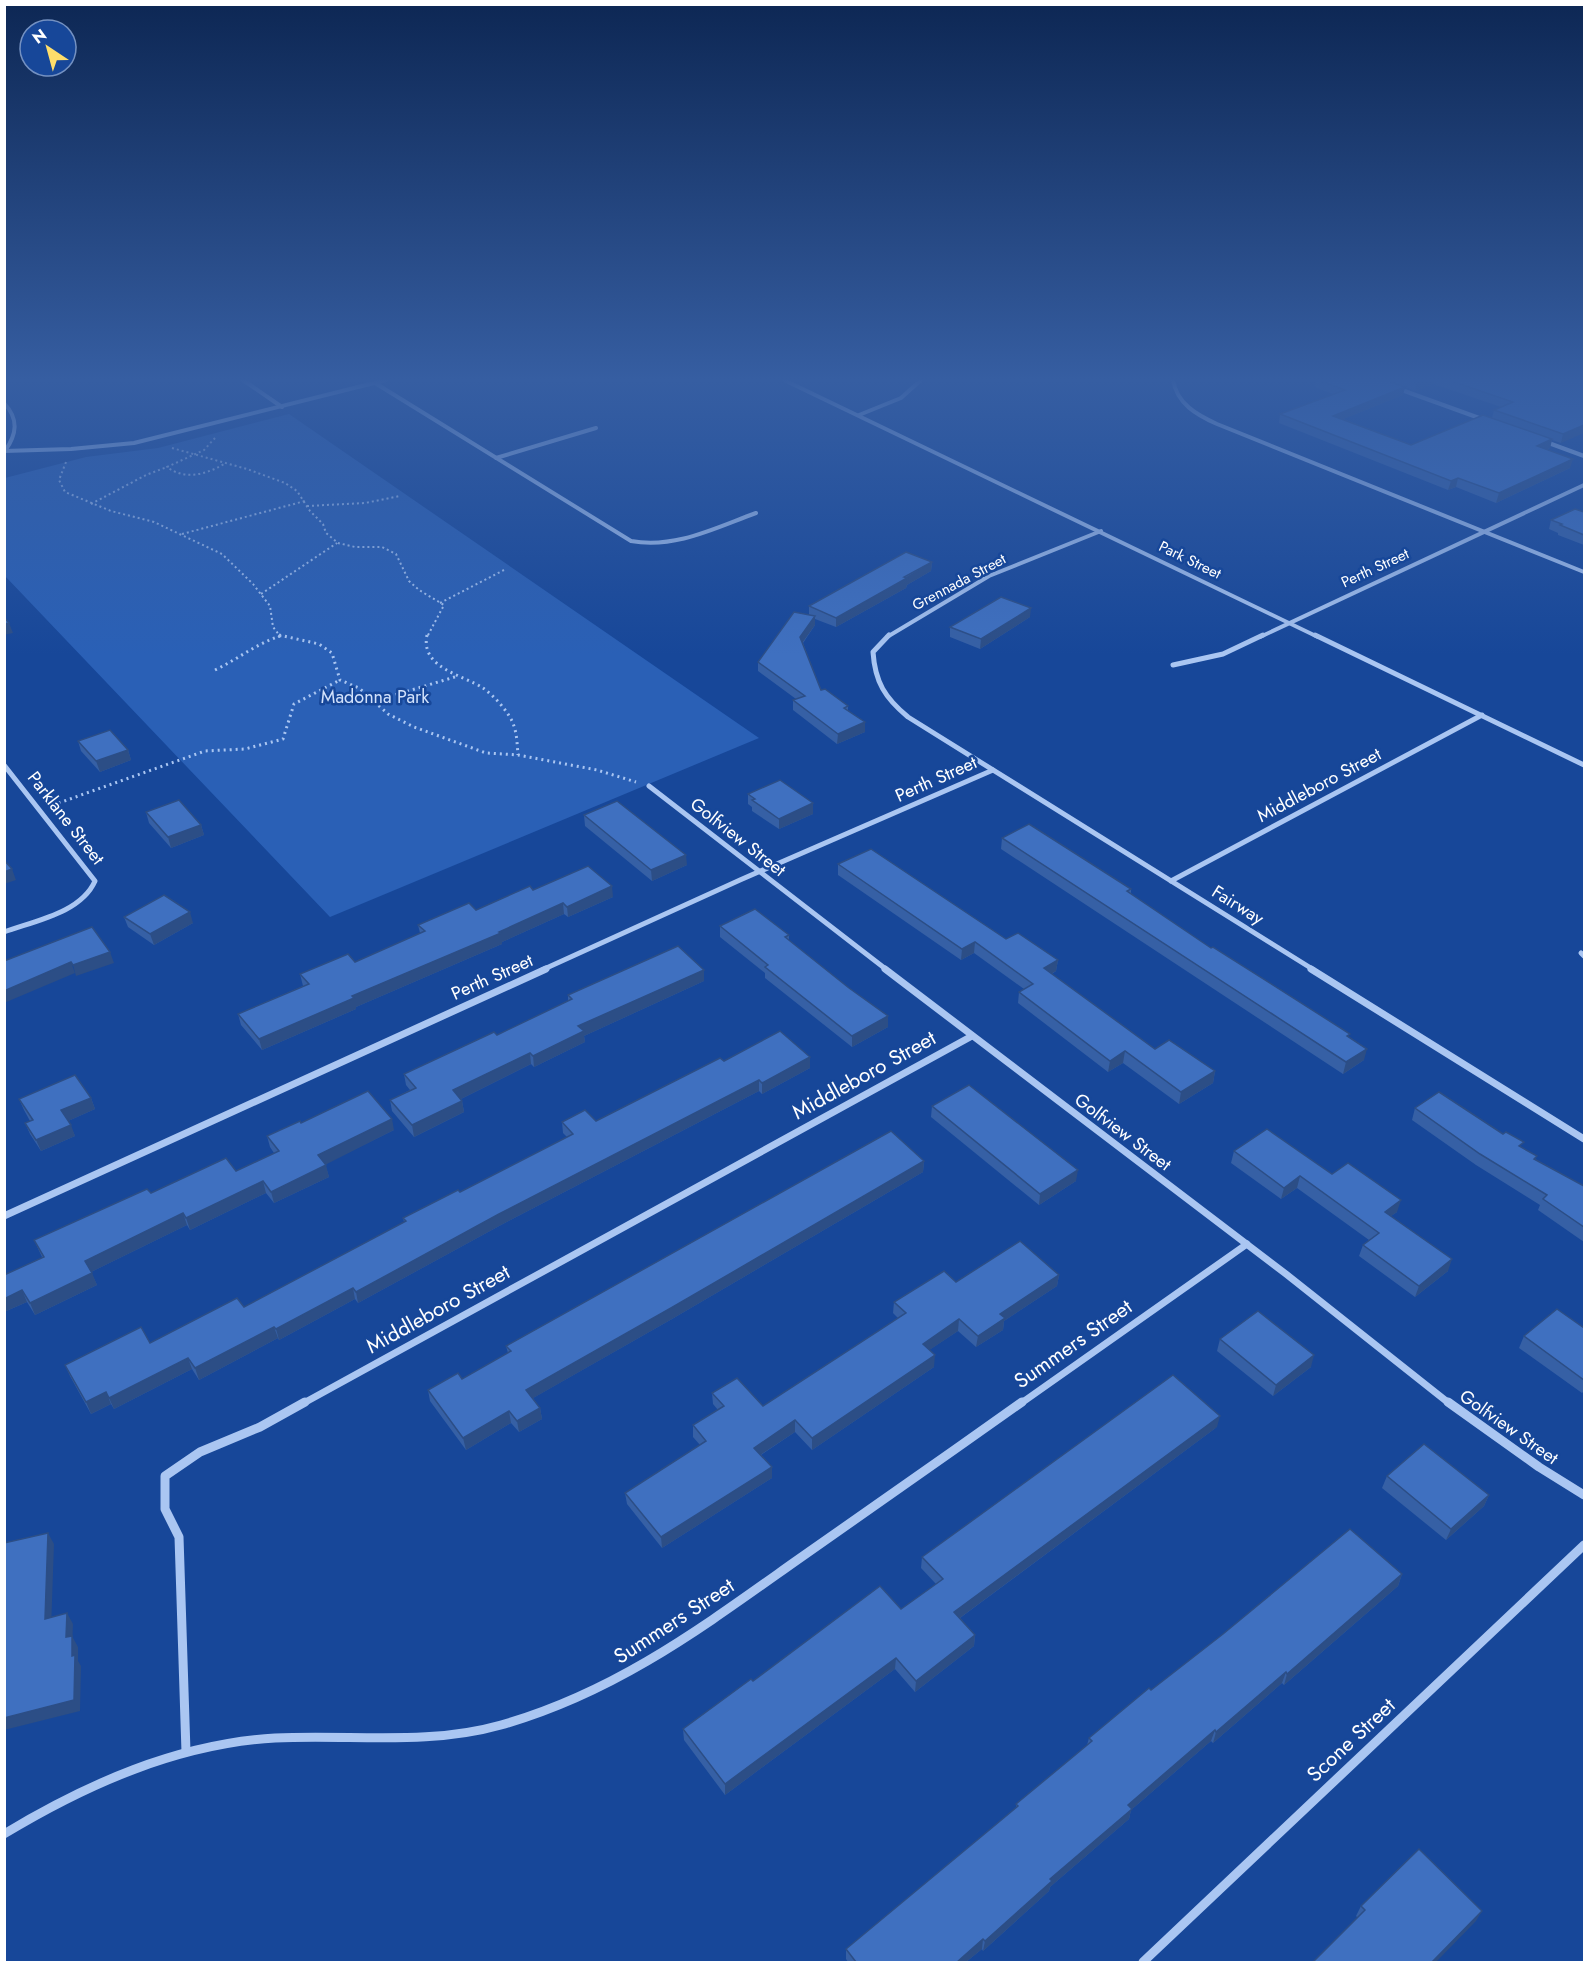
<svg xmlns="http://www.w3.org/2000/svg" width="1589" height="1967" font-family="Jost,sans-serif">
<rect width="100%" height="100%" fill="#174799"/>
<path fill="#2a60b6" d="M289,414L759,738L330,917L5,576V478L86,457L158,448Z"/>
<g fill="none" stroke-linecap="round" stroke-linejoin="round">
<g stroke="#aac6f2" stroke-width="2" stroke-dasharray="2 3" stroke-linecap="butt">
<path d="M215,438L204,450L167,467C186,481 207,474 226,463"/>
<path d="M172,448L247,469L285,483L297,491L310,511L323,524L326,533L338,543L355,547H382L396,554L409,581L419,590L444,605L427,637"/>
<path d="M66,462L59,480L65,492L111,511L154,522L222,554L253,584L270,606L273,627L280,636L284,637"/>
<path d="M91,504L146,475L167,467"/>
<path d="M307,506L365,503L400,496"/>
<path d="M182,534L305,501"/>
<path d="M261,594L337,543"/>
<path d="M440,603L504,570"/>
<path d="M278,637L280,636"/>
</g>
<g stroke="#aac6f2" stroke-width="3" stroke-dasharray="2 4" stroke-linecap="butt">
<path d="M279,635L319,644L332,653L340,680L359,688L388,714L414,727L486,753L518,755L597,770L636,782"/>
<path d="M427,635C420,668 463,675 483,688C494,696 504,707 511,719C517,730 517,743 518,755"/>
<path d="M215,670C238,659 256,644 280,636"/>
<path d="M372,699L395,695L458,676"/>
<path d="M53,805L205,751L245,749L283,739L294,704L340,680"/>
</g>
<g stroke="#aac6f2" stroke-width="4">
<path d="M243,380L282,407"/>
<path d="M784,380L1318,637"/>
<path d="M1173,380C1177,404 1197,415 1217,424L1584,572"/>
<path d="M375,383L631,541C675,549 715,528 756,513"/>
<path d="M1399,389L1482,419"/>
<path d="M4,403C19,419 17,434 5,451"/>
<path d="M859,415L901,398L921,380"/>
<path d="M1546,442L1584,456"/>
<path d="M4,451L71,449L134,443L386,380"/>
<path d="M496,458L596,428"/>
<path d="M887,637L989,576L1101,531"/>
<path d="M1260,637L1584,485"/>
</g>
<g stroke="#aac6f2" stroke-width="5">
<path d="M889,635L873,652C875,682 885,698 908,717L1314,970"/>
<path d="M1315,635L1584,765"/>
<path d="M1173,665L1223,654L1263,635"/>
<path d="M4,765L95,881C81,913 34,921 4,932"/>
<path d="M649,786L887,970"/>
<path d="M1171,881L1482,715"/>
<path d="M1581,953L1584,956"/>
<path d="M542,970L740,880L993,770"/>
</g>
<g stroke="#aac6f2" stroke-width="7">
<path d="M885,969L1286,1274L1450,1404"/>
<path d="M1311,969L1584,1139"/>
<path d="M4,1216L546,969"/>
<path d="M302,1404L972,1036"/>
<path d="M1020,1404L1247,1244"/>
</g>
<g stroke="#aac6f2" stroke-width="9">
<path d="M1448,1402L1539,1467L1584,1495"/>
<path d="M186,1752L179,1537L165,1509V1476L200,1452L260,1427L305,1402"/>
<path d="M4,1834C87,1784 177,1744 275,1738C351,1734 427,1746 501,1725C614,1693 700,1629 793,1563C870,1509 946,1456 1022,1402"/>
<path d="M1143,1962L1584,1545"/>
</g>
</g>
<g fill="#3660a5" fill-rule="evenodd">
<path d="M1316,380H1584L1561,443L1552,440L1550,448L1546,450L1570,468L1496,503L1456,487L1448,490L1279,423L1280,414L1333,394L1314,387ZM1433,384L1501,407L1494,410L1492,418L1411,445L1343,419L1403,395L1405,387L1415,391Z"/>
<path d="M1584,512V545L1558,535V533L1549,529L1551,520Z"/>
<path d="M932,562L931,571L907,585L906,588L836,627L815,619V625L803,643L821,690L848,706V711L865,732L837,744L793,710V700L796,699L758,671V662L809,615V606Z"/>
<path d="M1030,617L980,649L950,637V627Z"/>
<path d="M78,741L128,750L131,760L100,772L81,751Z"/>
<path d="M748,794L813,803V814L779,829L752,811V807L748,804Z"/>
<path d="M146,812L201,825L204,835L171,848L149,823Z"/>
<path d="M584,815L687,865L652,881L585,826Z"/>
<path d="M1002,838L1131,889V894L1211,948L1349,1037L1364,1060L1343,1074L1001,849Z"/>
<path d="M838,864L1006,939L1058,960L1056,971L1052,974L1155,1049L1215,1071L1213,1083L1179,1104L1123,1063L1108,1072L1018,1003L1019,992L1024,989L974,953L961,960L838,875Z"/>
<path d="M533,890L613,897L568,917L564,914L502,942V944L356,1007V1009L262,1050L241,1025L238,1014L303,986L300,974L355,962L420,933L418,925L476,910Z"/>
<path d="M124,917L193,923L154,945L128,927Z"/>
<path d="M720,926L789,935V940L888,1027L852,1047L765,978V973L720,937Z"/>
<path d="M704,981L584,1036L585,1042L534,1067L531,1064L461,1099L462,1101L464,1112L414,1137L392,1111L390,1100L410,1090L406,1085L404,1074L497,1035L568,1001V995Z"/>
<path d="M810,1057V1068L762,1094L759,1091L501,1225L358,1303L355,1299L279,1340L278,1338L199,1380L192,1369L114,1409L111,1404L91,1414L70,1376L65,1365L150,1343L244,1307L404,1222L403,1218L460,1192L567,1137L563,1133L562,1122L596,1121Z"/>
<path d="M91,1098L95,1109L68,1121L75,1136L41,1151L30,1134L25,1123L30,1121L24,1110L19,1099Z"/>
<path d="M932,1106L1076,1181L1039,1205L931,1117Z"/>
<path d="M1415,1108L1522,1148L1537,1156L1535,1159L1584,1186V1242L1538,1210L1540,1205L1476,1165L1412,1120Z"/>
<path d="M301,1123L394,1130L325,1164L329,1177L274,1203L266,1193L190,1230L187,1225L91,1272L97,1285L35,1315L27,1302L4,1312L42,1257L34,1240L151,1193L236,1171L274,1153L270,1147L267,1136Z"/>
<path d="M1234,1151L1332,1174L1397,1212L1391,1216L1448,1271L1415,1297L1359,1256L1363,1245L1369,1240L1297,1188L1281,1199L1231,1163Z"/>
<path d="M924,1161L923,1172L672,1319L533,1398L540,1408L542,1419L519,1432L511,1423L466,1450L430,1401L428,1390L462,1379L508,1353L506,1346Z"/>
<path d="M1059,1275L1057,1286L1004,1321L1003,1330L976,1347L958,1331L929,1350L934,1367L812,1450L795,1432L761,1455L772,1467V1478L662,1548L627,1504L625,1493L700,1445L693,1437V1425L718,1410L713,1404L712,1393L763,1406L898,1318L893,1313L894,1302L956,1282Z"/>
<path d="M1584,1328V1391L1582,1393L1519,1348L1524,1336Z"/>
<path d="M1220,1339L1311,1367L1273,1396L1217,1351Z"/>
<path d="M1217,1427L960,1618L975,1635L974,1646L915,1692L895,1669L725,1795L684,1740L683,1729L753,1681L901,1609L936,1584L921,1568L922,1557Z"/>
<path d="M1387,1476L1489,1495L1484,1506L1446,1540L1382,1488Z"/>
<path d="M1402,1574L1398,1586L1284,1685L1282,1683L1213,1743L1211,1741L1131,1810L1129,1819L1050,1887L1049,1891L983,1951L982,1949L966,1962H848L846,1959V1949L1016,1808V1804L1087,1745L1089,1738L1151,1690Z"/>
<path d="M1361,1906L1476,1921L1358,1918L1356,1916Z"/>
</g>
<g fill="#2c4e86">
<path d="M1424,380H1434L1433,384L1415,391L1417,382Z"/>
<path d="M1405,387L1403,395L1331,424L1333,416Z"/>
<path d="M1584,425V433L1561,443L1563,434Z"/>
<path d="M1552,439L1550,448L1534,455L1537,446Z"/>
<path d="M1573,459L1570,468L1496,503L1499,493Z"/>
<path d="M1458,478L1456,487L1448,490L1451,481Z"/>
<path d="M932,562L931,571L907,585L906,588L836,627V618Z"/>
<path d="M1031,608L1030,617L980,649L981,639Z"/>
<path d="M815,616V625L800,646V637Z"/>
<path d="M9,623L13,633L4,635V624Z"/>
<path d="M865,722V732L837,744L838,734Z"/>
<path d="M128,750L131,760L100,772L96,761Z"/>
<path d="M813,803V814L779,829V819Z"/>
<path d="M201,825L204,835L171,848L168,837Z"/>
<path d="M686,855L687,865L652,881L651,870Z"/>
<path d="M12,869L16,880L4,884V872Z"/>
<path d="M612,886L613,897L568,917L567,907Z"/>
<path d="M563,903L564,914L502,942V944L356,1007V1009L262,1050L259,1039L352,996Z"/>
<path d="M190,912L193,923L154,945L150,934Z"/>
<path d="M975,942L974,953L961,960L962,949Z"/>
<path d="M110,952L114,963L76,976L73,965Z"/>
<path d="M1058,960L1056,971L1042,979L1044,968Z"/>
<path d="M71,962L75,973L4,1003V991Z"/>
<path d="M704,970V981L584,1036L585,1042L534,1067L533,1056L578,1026Z"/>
<path d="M888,1016V1027L852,1047V1036Z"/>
<path d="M1367,1049L1364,1060L1343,1074L1346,1062Z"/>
<path d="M1125,1051L1123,1063L1108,1072L1110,1061Z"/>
<path d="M530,1053L531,1064L455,1102L453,1090Z"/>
<path d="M810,1057V1068L762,1094V1083Z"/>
<path d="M1215,1071L1213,1083L1179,1104L1181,1092Z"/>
<path d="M759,1080V1091L501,1225L358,1303L356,1292L499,1214Z"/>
<path d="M91,1098L95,1109L66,1122L61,1110Z"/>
<path d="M462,1101L464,1112L414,1137L412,1125Z"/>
<path d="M392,1119L394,1130L321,1167L318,1155Z"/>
<path d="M71,1125L75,1136L41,1151L36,1140Z"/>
<path d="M924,1161L923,1172L672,1319L528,1401L526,1390Z"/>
<path d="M326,1165L329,1177L274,1203L271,1192Z"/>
<path d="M1078,1170L1076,1181L1039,1205L1040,1194Z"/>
<path d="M1300,1176L1297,1188L1281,1199L1284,1188Z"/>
<path d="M263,1181L266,1193L190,1230L186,1218Z"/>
<path d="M1401,1200L1397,1212L1381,1223L1385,1212Z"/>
<path d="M183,1213L187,1225L89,1273L85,1261Z"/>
<path d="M1452,1259L1448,1271L1415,1297L1419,1286Z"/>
<path d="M92,1273L97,1285L35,1315L30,1303Z"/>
<path d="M1059,1275L1057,1286L1004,1321L1003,1330L976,1347L978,1336L1000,1314Z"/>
<path d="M353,1288L355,1299L279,1340L276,1329Z"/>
<path d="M22,1290L27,1302L4,1312V1299Z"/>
<path d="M959,1319L958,1331L922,1355L923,1344Z"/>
<path d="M274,1327L278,1338L199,1380L195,1368Z"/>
<path d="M935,1355L934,1367L812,1450V1438Z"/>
<path d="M1314,1355L1311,1367L1273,1396L1276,1385Z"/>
<path d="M188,1358L192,1369L114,1409L109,1398Z"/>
<path d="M106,1392L111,1404L91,1414L86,1402Z"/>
<path d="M540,1408L542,1419L519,1432L517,1421Z"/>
<path d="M509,1411L511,1423L466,1450L463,1438Z"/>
<path d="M1220,1416L1217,1427L953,1623L954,1612Z"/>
<path d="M795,1420V1432L754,1459V1448Z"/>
<path d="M772,1467V1478L662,1548L661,1537Z"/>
<path d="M1489,1495L1484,1506L1446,1540L1451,1529Z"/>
<path d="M48,1533L54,1544L51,1630L45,1619Z"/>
<path d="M1402,1574L1398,1586L1284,1685L1287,1674Z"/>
<path d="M67,1613L73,1624L72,1648L66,1637Z"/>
<path d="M975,1635L974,1646L915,1692L916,1681Z"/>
<path d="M72,1636L78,1647V1661L81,1666L80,1711L4,1730V1718L72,1656Z"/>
<path d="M896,1658L895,1669L725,1795V1784Z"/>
<path d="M1286,1672L1282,1683L1213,1743L1216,1732Z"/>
<path d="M1215,1730L1211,1741L1131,1810L1129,1819L1050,1887L1049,1891L983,1951L985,1941L1128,1805Z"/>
<path d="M1482,1911L1476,1921L1436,1962H1432Z"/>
<path d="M983,1939L982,1949L966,1962H957Z"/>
</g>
<g fill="#3f70c0" stroke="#2c4e86" stroke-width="1.5">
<path d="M1318,380H1385L1405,387L1333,416L1411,445L1483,415L1552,439L1537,446L1573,459L1499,493L1458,478L1451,481L1280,414L1345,390Z"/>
<path d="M1409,380H1424L1417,382Z"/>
<path d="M1448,380H1584V425L1563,434L1494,410L1513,402Z"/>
<path d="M1575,509L1584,512V535L1560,525L1562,524L1551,520Z"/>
<path d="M906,552L932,562L904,577L907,578L836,618L809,606Z"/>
<path d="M1001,597L1031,608L981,639L950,627Z"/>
<path d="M794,612L815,616L800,637L821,690L825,689L848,706L844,708L865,722L838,734L793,700L805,696L758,662Z"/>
<path d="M4,617L9,623L4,624Z"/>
<path d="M110,730L128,750L96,761L78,741Z"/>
<path d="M780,780L813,803L779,819L752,800L755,799L748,794Z"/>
<path d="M179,800L201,825L168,837L146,812Z"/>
<path d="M617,801L686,855L651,870L584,815Z"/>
<path d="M1029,824L1131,889L1127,891L1211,948L1213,947L1350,1034L1347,1036L1367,1049L1346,1062L1002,838Z"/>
<path d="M871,849L1006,939L1018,933L1058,960L1044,968L1155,1049L1169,1040L1215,1071L1181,1092L1125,1051L1110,1061L1019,992L1033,984L975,942L962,949L838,864Z"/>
<path d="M4,860L12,869L4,872Z"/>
<path d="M588,866L612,886L567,907L563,903L499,932L501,933L352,996L354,998L259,1039L238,1014L309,984L300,974L348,954L355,962L425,931L418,925L469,903L476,910L530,886L533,890Z"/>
<path d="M164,895L190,912L150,934L124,917Z"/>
<path d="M755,909L789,935L785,937L849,988L888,1016L852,1036L765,967L768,965L720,926Z"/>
<path d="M92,927L110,952L73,965L71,962L4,991V961Z"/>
<path d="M678,946L704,970L578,1026L584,1031L533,1056L530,1053L453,1090L462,1101L412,1125L390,1100L416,1088L404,1074L494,1032L497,1035L572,999L568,995Z"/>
<path d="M780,1031L810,1057L762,1083L759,1080L499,1214L356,1292L353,1288L276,1329L274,1327L195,1368L188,1358L109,1398L106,1392L86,1402L65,1365L141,1327L150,1343L237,1298L244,1307L406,1221L403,1218L458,1190L460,1192L573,1134L562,1122L585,1110L596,1121L720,1058L724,1061Z"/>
<path d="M75,1075L91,1098L61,1110L71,1125L36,1140L25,1123L33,1120L19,1099Z"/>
<path d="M969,1085L1078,1170L1040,1194L932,1106Z"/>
<path d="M368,1091L392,1119L318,1155L326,1165L271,1192L263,1181L186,1218L183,1213L85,1261L92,1273L30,1303L22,1290L4,1299V1275L44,1257L34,1240L147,1189L151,1193L226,1158L236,1171L279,1151L267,1136L300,1121L301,1123Z"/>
<path d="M1439,1092L1503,1134L1506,1132L1524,1142L1519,1146L1537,1156L1534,1159L1584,1186V1227L1543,1199L1547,1195L1480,1154L1415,1108Z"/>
<path d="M1267,1129L1332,1174L1348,1163L1401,1200L1385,1212L1452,1259L1419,1286L1363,1245L1379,1233L1300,1176L1284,1188L1234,1151Z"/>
<path d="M891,1131L924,1161L671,1308L526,1390L540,1408L517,1421L509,1411L463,1438L428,1390L458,1373L462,1379L511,1351L506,1346Z"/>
<path d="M1020,1241L1059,1275L1000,1314L1005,1318L978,1336L959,1319L923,1344L935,1355L812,1438L795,1420L754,1448L772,1467L661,1537L625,1493L706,1441L693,1425L724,1406L712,1393L737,1378L763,1406L906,1313L894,1302L944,1271L956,1282Z"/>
<path d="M1557,1309L1584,1328V1380L1524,1336Z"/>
<path d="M1258,1311L1314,1355L1276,1385L1220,1339Z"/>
<path d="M1173,1375L1220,1416L954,1612L975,1635L916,1681L896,1658L725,1784L683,1729L751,1679L753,1681L880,1586L901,1609L943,1579L922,1557Z"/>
<path d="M1424,1444L1489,1495L1451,1529L1387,1476Z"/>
<path d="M1350,1529L1402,1574L1287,1674L1286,1672L1216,1732L1215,1730L1128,1805L1132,1809L1050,1879L1052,1881L985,1941L983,1939L957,1962H856L846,1949L1018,1806L1016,1804L1092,1741L1089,1738L1149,1688L1151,1690L1223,1634Z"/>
<path d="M48,1533L45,1619L67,1613L66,1637L72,1636V1656L75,1655L74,1700L4,1718V1543Z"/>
<path d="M1419,1849L1482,1911L1432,1962H1313L1365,1910L1361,1906Z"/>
</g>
<linearGradient id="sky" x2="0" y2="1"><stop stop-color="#0d2754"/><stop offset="0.58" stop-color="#365ea2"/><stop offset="1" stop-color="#365ea2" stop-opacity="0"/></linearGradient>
<rect width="1589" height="655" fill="url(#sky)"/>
<g text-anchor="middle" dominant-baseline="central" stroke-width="5" stroke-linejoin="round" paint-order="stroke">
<g font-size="15" fill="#fff" stroke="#174799">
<text transform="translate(1190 560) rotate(26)">Park Street</text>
<text transform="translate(1375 568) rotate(-25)">Perth Street</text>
<text transform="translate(959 582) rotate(-28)">Grennada Street</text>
</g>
<g font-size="18" fill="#d2e2fc" stroke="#174799">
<text x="375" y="697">Madonna Park</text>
</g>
<g font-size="18" fill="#fff" stroke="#174799">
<text transform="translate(936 779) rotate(-24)">Perth Street</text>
<text transform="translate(1319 785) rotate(-28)">Middleboro Street</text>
<text transform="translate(66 818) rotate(52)">Parklane Street</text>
<text transform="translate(738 837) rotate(38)">Golfview Street</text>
<text transform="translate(1238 905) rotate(32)">Fairway</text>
<text transform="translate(492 977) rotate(-24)">Perth Street</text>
<text transform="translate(1123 1132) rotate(37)">Golfview Street</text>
<text transform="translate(1509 1427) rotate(35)">Golfview Street</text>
</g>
<g font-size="21" fill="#fff" stroke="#174799">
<text transform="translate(864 1075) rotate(-29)">Middleboro Street</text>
<text transform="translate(438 1309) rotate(-29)">Middleboro Street</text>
<text transform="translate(1073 1344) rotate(-35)">Summers Street</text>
<text transform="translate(674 1621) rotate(-33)">Summers Street</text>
<text transform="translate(1351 1740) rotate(-43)">Scone Street</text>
</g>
</g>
<rect width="1589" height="1967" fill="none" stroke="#ffffff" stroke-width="12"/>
<g transform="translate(48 48) rotate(324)"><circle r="28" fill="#174799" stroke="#7491c2" stroke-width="1.5"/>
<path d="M0-4.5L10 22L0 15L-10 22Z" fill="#ffde6b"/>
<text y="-9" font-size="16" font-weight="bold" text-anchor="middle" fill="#ffffff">N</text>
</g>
</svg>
